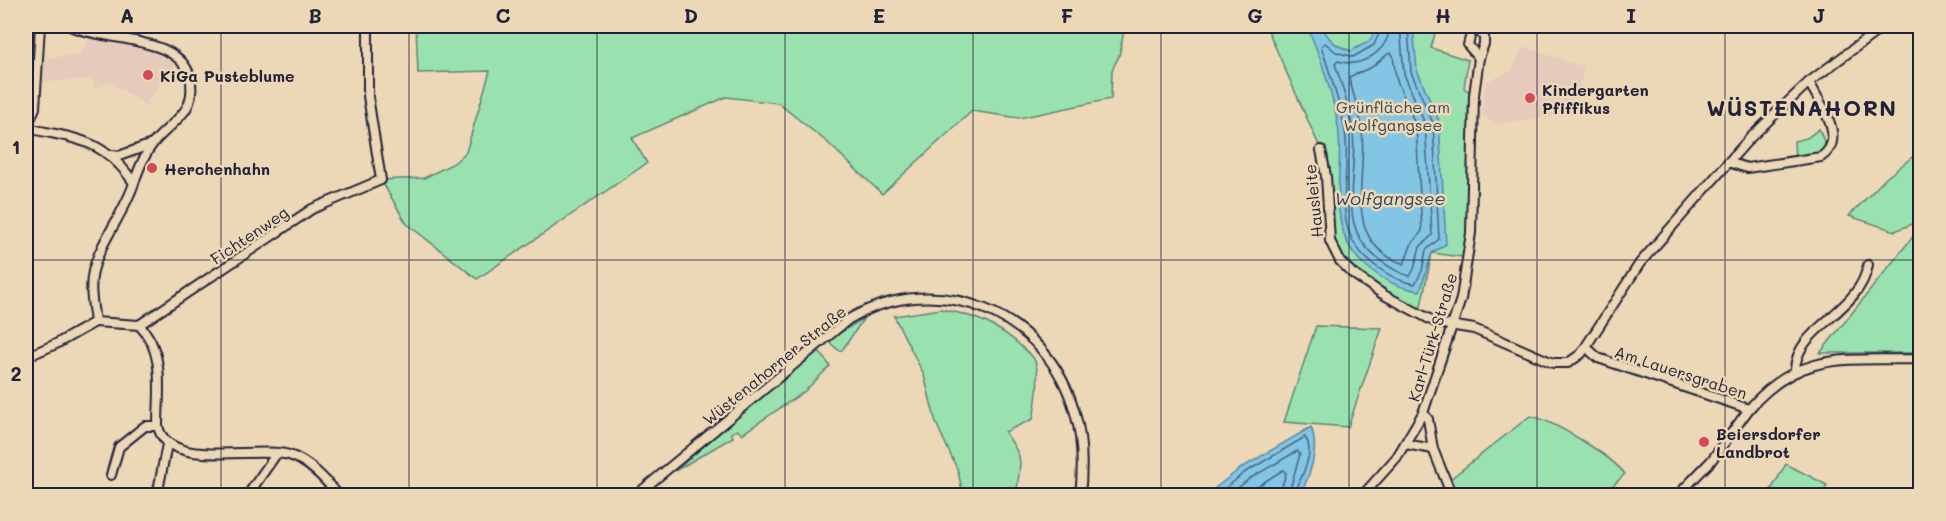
<svg xmlns="http://www.w3.org/2000/svg" width="1946" height="521" font-family="Mali,sans-serif">
<rect width="100%" height="100%" fill="#ecd8b6"/>
<filter id="ink" filterUnits="userSpaceOnUse"><feTurbulence type="fractalNoise" baseFrequency=".0167" numOctaves="2"/><feDisplacementMap in="SourceGraphic" scale="12" xChannelSelector="R" yChannelSelector="G"/><feConvolveMatrix kernelMatrix="1 2 1 2 8 2 1 2 1" color-interpolation-filters="sRGB"/></filter>
<g filter="url(#ink)">
<g fill="#e6cabc">
<path d="M90,37L138,45L177,61L145,105L111,82L93,90V79L43,82L45,58L80,54Z"/>
<path d="M1523,47L1585,67L1570,114L1494,124L1482,113L1486,82L1511,71Z"/>
</g>
<g fill="#99e2b0" stroke="#5e8276" stroke-width="1.5">
<path d="M416,26H1125L1119,56L1112,70L1111,99L1019,118L972,111L882,194L828,143L778,103L726,97L632,138L647,163L477,279L406,223L381,180L424,178L454,163L466,152L490,71L418,73Z"/>
<path d="M1266,26H1437L1431,48L1468,60L1464,88L1474,95L1469,258L1432,253L1420,311C1389,293 1340,275 1331,235C1326,213 1330,179 1328,155L1321,150Z"/>
<path d="M1819,129L1826,146L1822,152L1795,158L1794,141L1807,138Z"/>
<path d="M1920,151V221L1895,231L1849,216L1886,178Z"/>
<path d="M1920,228V353H1820L1919,229Z"/>
<path d="M941,309C973,315 1000,325 1024,349C1026,351 1032,355 1034,359C1041,372 1036,404 1033,419L1005,432C1028,465 1018,460 1017,495H963L958,471L936,423L924,375L894,316Z"/>
<path d="M864,318L843,349L840,351L831,344L830,339Z"/>
<path d="M1316,326L1382,328L1348,427L1284,422Z"/>
<path d="M820,352L830,366L805,391L742,434L737,430L731,433L733,437L675,471L811,355Z"/>
<path d="M1530,416C1553,420 1611,456 1625,474L1602,496L1455,495L1449,480Z"/>
<path d="M1786,464L1827,485L1822,495H1768Z"/>
</g>
<g fill="#83c5e4" stroke="#5c84a0" stroke-width="1.5">
<path d="M1306,26H1322C1328,40 1336,46 1351,51L1370,41L1377,26H1413L1417,70L1439,121L1446,244L1432,253L1420,291C1400,288 1387,282 1371,270C1324,237 1343,182 1339,135C1337,108 1319,49 1306,26Z"/>
<path d="M1311,427C1320,450 1310,475 1300,495H1206L1241,468Z"/>
</g>
<g fill="none" stroke-linecap="round" stroke-linejoin="round">
<g stroke="#49637f" stroke-width="1.5">
<path d="M1382,26L1374,45L1353,57L1336,52L1325,43L1321,46C1330,74 1340,102 1345,131C1353,182 1325,230 1377,267C1389,276 1400,282 1415,284L1422,271L1426,250L1439,239L1433,123L1411,72L1408,26"/>
<path d="M1390,26C1388,51 1362,69 1338,61L1335,64C1342,85 1350,110 1353,132C1358,179 1334,228 1381,261C1391,268 1398,273 1410,276L1414,269L1420,247L1432,235L1425,124L1404,74L1400,26"/>
<path d="M1389,53L1393,55L1396,78L1416,126L1422,231L1412,243L1404,264C1341,243 1367,178 1362,131C1360,113 1353,94 1349,77L1372,67Z"/>
<path d="M1216,496L1244,473L1305,437C1317,455 1298,478 1295,496"/>
<path d="M1228,496L1249,479L1297,451L1300,454L1288,496"/>
<path d="M1242,496L1283,470L1286,473L1279,496"/>
</g>
<defs>
<g id="minor">
<path d="M70,26C103,42 185,34 191,82C192,91 191,101 186,109C178,121 167,128 157,139C146,150 139,168 134,183"/>
<path d="M1473,26L1468,45L1479,58"/>
<path d="M26,129L35,108L40,26"/>
<path d="M1321,150L1326,176L1330,241L1340,261L1352,273L1384,295L1437,323L1474,329L1553,363H1568L1581,354L1640,263L1749,139L1809,82L1884,26"/>
<path d="M112,155L119,156L152,144"/>
<path d="M1728,162L1747,168L1821,157C1848,139 1820,104 1809,82"/>
<path d="M95,322L139,325C166,352 158,391 158,426C167,471 257,445 289,455C309,461 326,480 339,496"/>
<path d="M139,325L312,209L381,180L368,96V26"/>
<path d="M1586,347L1598,358L1749,409C1800,349 1850,361 1920,359"/>
<path d="M26,357L56,344L95,322C93,306 89,288 93,271C101,240 124,214 134,183C103,138 76,139 27,128"/>
<path d="M1795,370C1796,327 1860,312 1868,265"/>
<path d="M1423,413L1428,419L1433,449L1450,491"/>
<path d="M1405,444L1433,449"/>
<path d="M111,475L119,447L145,426H158"/>
<path d="M157,496L167,444"/>
<path d="M247,496L277,453"/>
<path d="M635,496L849,319C938,267 1048,313 1075,413C1083,440 1083,468 1080,496"/>
<path d="M1362,496L1397,457L1423,413L1461,299L1471,233L1474,95L1479,58L1484,44V37L1475,26"/>
<path d="M1677,496L1711,461L1749,409"/>
</g>
</defs>
<use href="#minor" stroke="#22223b" stroke-width="12"/>
<use href="#minor" stroke="#ecd8b6" stroke-width="8"/>
</g>
</g>
<path fill="none" stroke="#22223b" stroke-width="1.5" stroke-opacity="0.55" d="M221,26V496M409,26V496M597,26V496M785,26V496M973,26V496M1161,26V496M1349,26V496M1537,26V496M1725,26V496M26,260H1920"/>
<g fill="#d1495b" stroke="#ecd8b6" stroke-width="2">
<circle cx="148" cy="75" r="6"/>
<circle cx="1530" cy="98" r="6"/>
<circle cx="152" cy="168" r="6"/>
<circle cx="1704" cy="442" r="6"/>
</g>
<g text-anchor="middle" dominant-baseline="central" stroke-width="5" stroke-linejoin="round" paint-order="stroke">
<g font-size="16" font-weight="bold" fill="#22223b" stroke="#ecd8b6" text-anchor="start">
<text x="160" y="75">KiGa Pusteblume</text>
<text x="1542" y="89">Kindergarten<tspan x="1542" dy="18">Pfiffikus</tspan></text>
<text x="164" y="168">Herchenhahn</text>
<text x="1716" y="433">Beiersdorfer<tspan x="1716" dy="18">Landbrot</tspan></text>
</g>
<g font-size="16" fill="#3a4852" stroke="#ecd8b6">
<text x="1393" y="106">Grünfläche am<tspan x="1393" dy="18">Wolfgangsee</tspan></text>
</g>
<g font-size="16" fill="#22223b" stroke="#ecd8b6">
<text transform="translate(1313 201) rotate(-96)">Hausleite</text>
<text transform="translate(249 235) rotate(-34)">Fichtenweg</text>
<text transform="translate(1432 337) rotate(-73)">Karl-Türk-Straße</text>
<text transform="translate(774 365) rotate(-39)">Wüstenahorner Straße</text>
<text transform="translate(1681 372) rotate(18)">Am Lauersgraben</text>
</g>
<g font-size="18" font-style="italic" fill="#35435d" stroke="#ecd8b6">
<text x="1390" y="198">Wolfgangsee</text>
</g>
<g font-size="22" font-weight="bold" letter-spacing="1.5" fill="#22223b" stroke="#ecd8b6">
<text x="1802" y="107">WÜSTENAHORN</text>
</g>
</g>
<rect width="1946" height="521" fill="none" stroke="#ecd8b6" stroke-width="66"/>
<rect x="33" y="33" width="1880" height="455" fill="none" stroke="#22223b" stroke-width="2"/>
<g font-size="20" text-anchor="middle" font-weight="bold" fill="#22223b">
<text x="127" y="23">A</text>
<text x="315" y="23">B</text>
<text x="503" y="23">C</text>
<text x="691" y="23">D</text>
<text x="879" y="23">E</text>
<text x="1067" y="23">F</text>
<text x="1255" y="23">G</text>
<text x="1443" y="23">H</text>
<text x="1631" y="23">I</text>
<text x="1819" y="23">J</text>
<text x="16" y="154">1</text>
<text x="16" y="381">2</text>
</g>
</svg>
